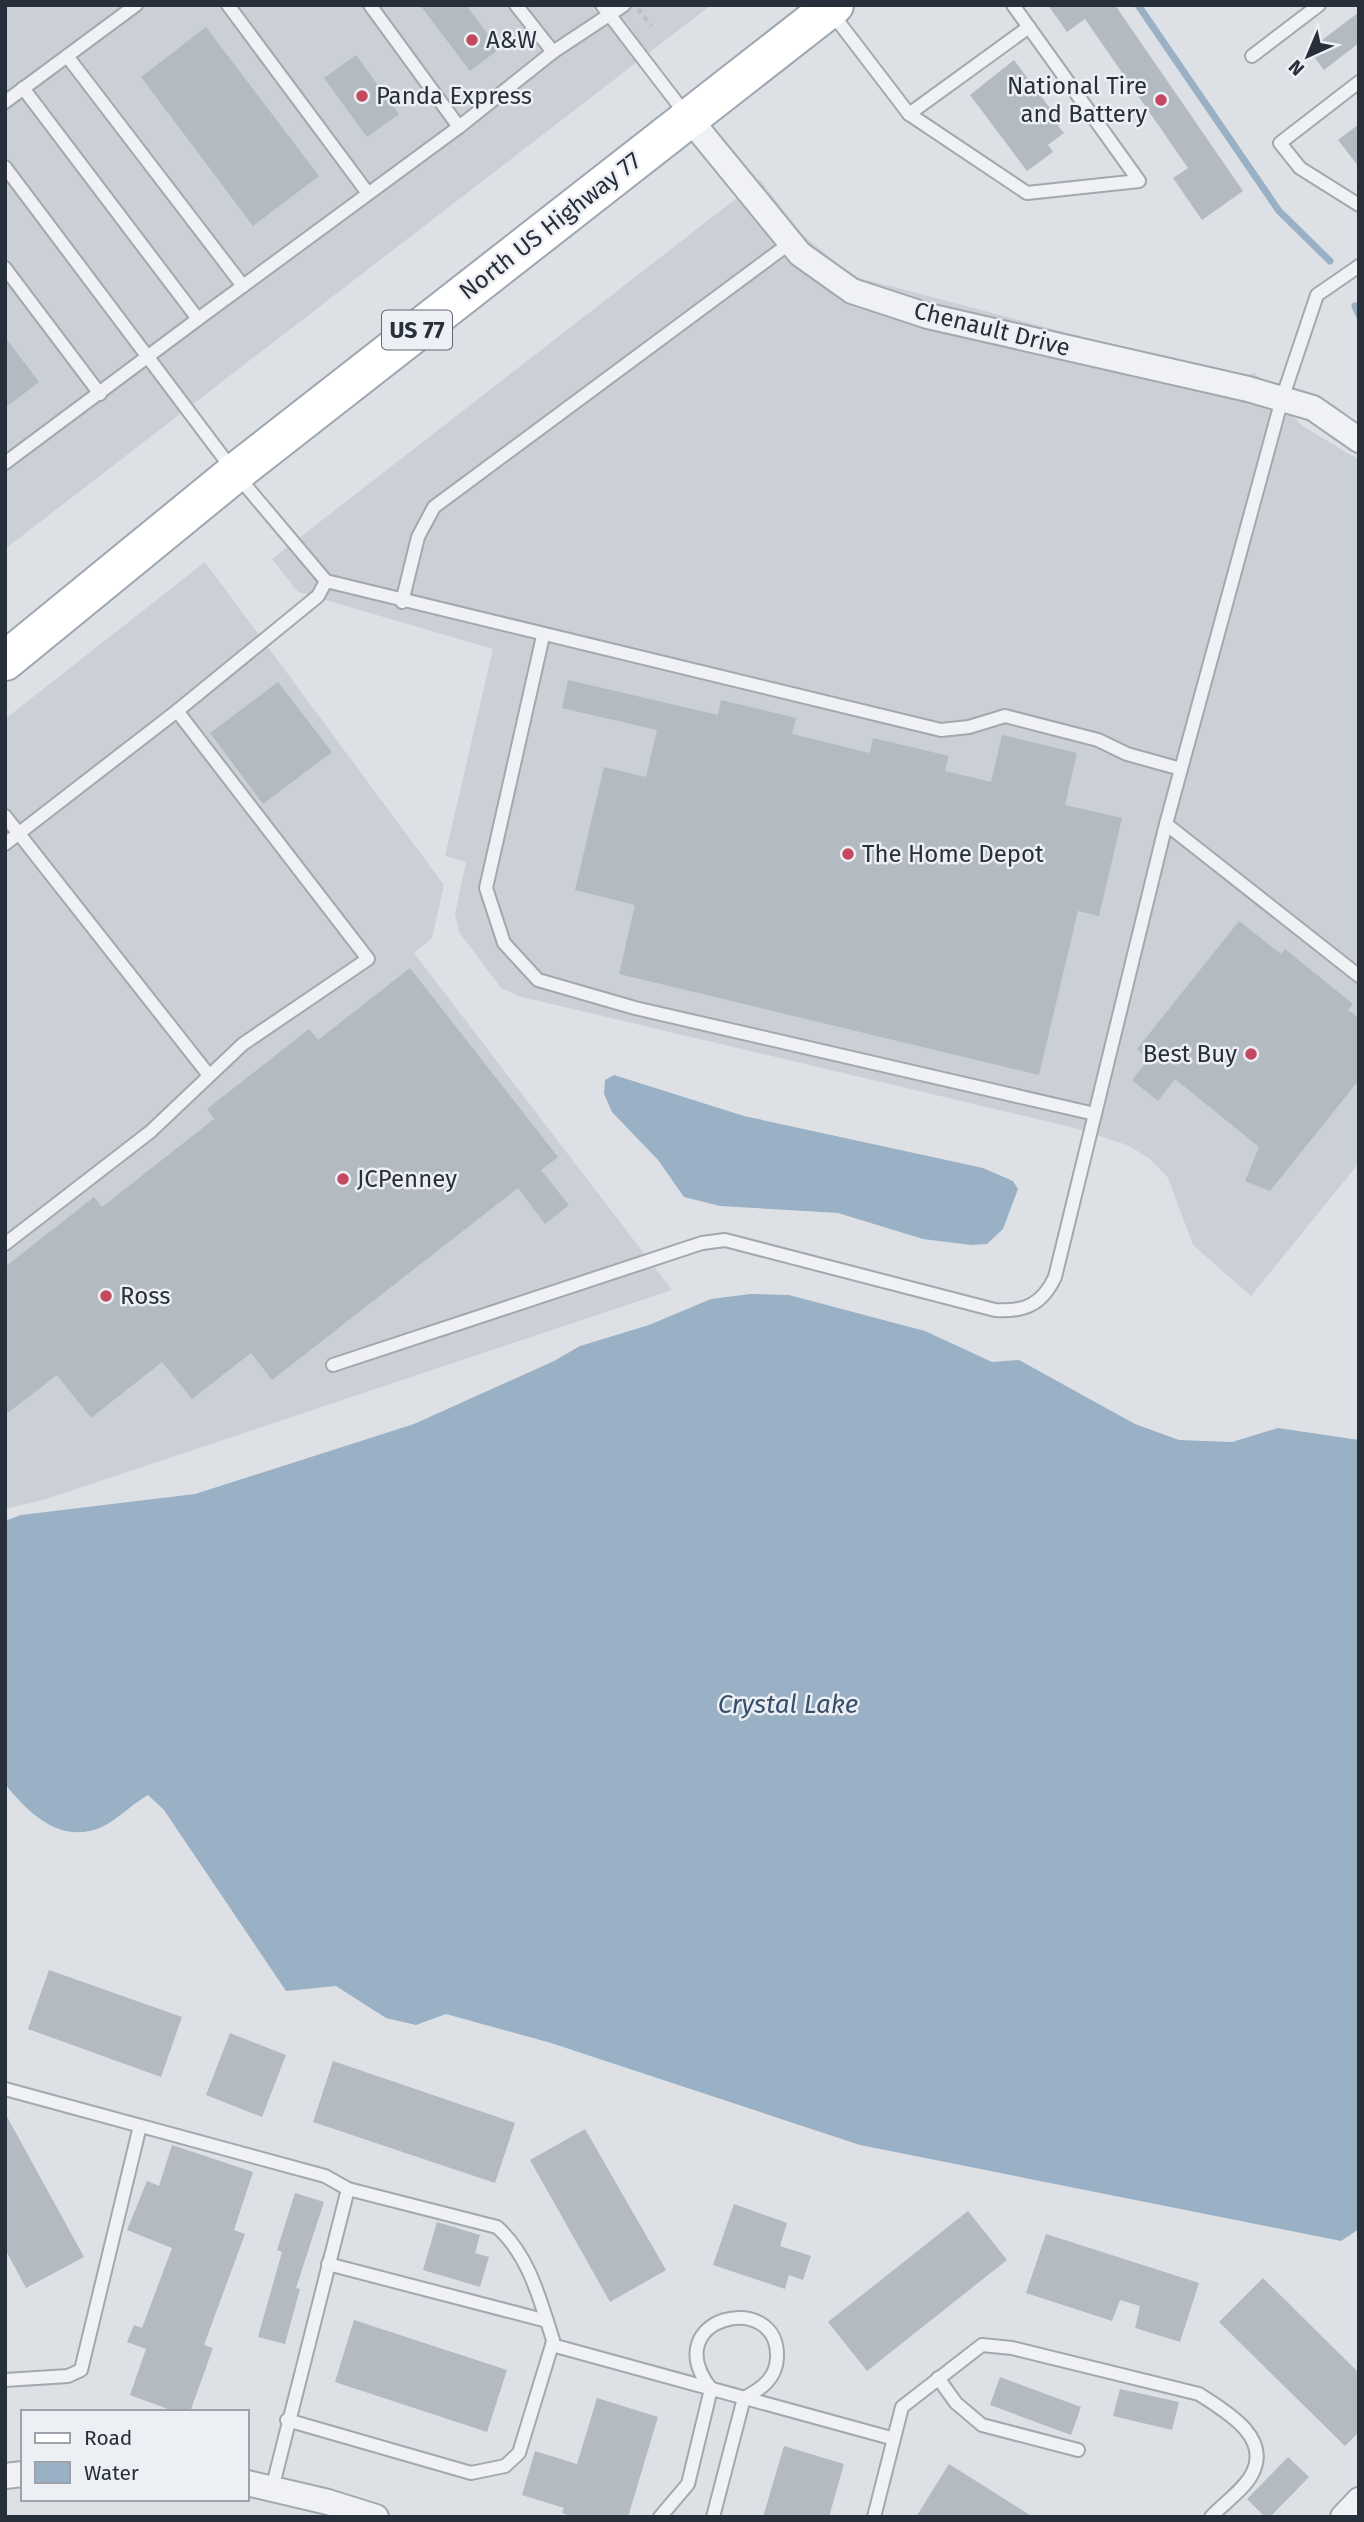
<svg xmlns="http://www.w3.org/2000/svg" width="1364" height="2522" font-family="'Fira Sans',sans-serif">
<rect width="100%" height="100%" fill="#dde1e6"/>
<g fill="#cbd0d7">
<path d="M5,5H711L5,549Z"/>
<path d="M760,180L802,234L852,276L1239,378L1255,373L1301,425L1359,460V1163L1251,1296L1193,1245L1168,1178L1149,1158L1127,1145L1075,1128L522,997L501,988L459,932L455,914L466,862L445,856L493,649L298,592L272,559Z"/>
<path d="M205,562L444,885L432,938L414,953L672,1290L46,1499L5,1509V719Z"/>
</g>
<g fill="#9ab0c4">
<path d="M614,1075L744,1116L983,1168L1013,1181L1018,1189L1003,1229L987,1244L971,1245L923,1239L838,1213L720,1206L684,1197L658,1160L612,1112L604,1094L605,1080Z"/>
<path d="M750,1294L789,1295L925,1331L992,1362L1019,1360L1135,1424L1179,1440L1232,1442L1278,1428L1359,1440V2229L1341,2241L860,2145L551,2043L446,2014L416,2025L386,2018L336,1986L286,1991L164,1810L148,1795C132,1804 118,1819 102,1827C61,1845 29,1814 5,1784V1521L21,1515L195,1494L414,1424L554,1361L580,1346L649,1325L711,1299Z"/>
</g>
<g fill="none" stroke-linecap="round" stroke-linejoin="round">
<g stroke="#9ab0c4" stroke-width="7">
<path d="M1138,5L1279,211L1330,261"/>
<path d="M1355,306L1359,315"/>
</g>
</g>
<g fill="#b4bac2">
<path d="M420,5H466L499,49L470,71Z"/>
<path d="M1048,5H1115L1243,191L1202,220L1173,178L1188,168L1085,19L1067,32Z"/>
<path d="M1359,12V43L1324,70L1309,50Z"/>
<path d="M206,27L319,176L253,226L141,77Z"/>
<path d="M356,55L399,114L367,137L324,78Z"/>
<path d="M1014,60L1061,123L1058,126L1064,133L1048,145L1053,152L1027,171L970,95Z"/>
<path d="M1359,124V167L1338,140Z"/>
<path d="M5,337L39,382L5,408Z"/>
<path d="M568,680L718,715L721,700L796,718L792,734L870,753L873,738L949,756L945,771L991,782L1002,735L1077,753L1065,805L1122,818L1099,916L1078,911L1039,1075L619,974L635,905L575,890L604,767L646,777L657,730L562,708Z"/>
<path d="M278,682L332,752L263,804L210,733Z"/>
<path d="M1239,921L1281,954L1285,949L1353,1004L1348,1010L1359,1018V1080L1270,1191L1245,1181L1259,1147L1175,1079L1158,1101L1132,1080L1149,1059L1137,1049Z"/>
<path d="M410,968L558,1157L541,1170L569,1205L545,1224L518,1188L272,1380L251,1353L192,1399L162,1362L91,1418L57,1375L5,1415V1267L94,1197L102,1207L214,1119L207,1109L309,1029L318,1040Z"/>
<path d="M49,1970L182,2017L161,2077L28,2029Z"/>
<path d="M230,2033L286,2055L262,2117L206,2095Z"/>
<path d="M333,2061L515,2123L495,2183L313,2122Z"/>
<path d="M5,2113L84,2257L26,2288L5,2249Z"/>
<path d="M585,2129L666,2270L610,2302L530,2160Z"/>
<path d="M172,2145L253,2172L234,2230L245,2234L204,2345L213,2348L190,2412H176L130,2395L146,2349L127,2342L134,2325L142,2328L172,2248L127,2230L147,2181L159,2186Z"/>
<path d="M295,2193L324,2202L296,2288L300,2289L285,2344L258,2337L282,2252L277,2250Z"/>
<path d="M734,2204L787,2223L780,2246L811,2256L803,2280L789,2275L785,2289L713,2265Z"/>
<path d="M968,2211L1007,2260L867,2371L828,2322Z"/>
<path d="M437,2222L480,2235L475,2253L489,2257L480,2287L423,2270Z"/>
<path d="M1046,2234L1199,2283L1180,2342L1135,2328L1140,2306L1120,2300L1112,2321L1026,2293Z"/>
<path d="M1263,2278L1359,2373V2432L1345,2446L1219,2322Z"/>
<path d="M354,2320L507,2370L487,2432L335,2382Z"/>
<path d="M1000,2377L1081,2407L1071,2435L990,2405Z"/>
<path d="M1120,2389L1179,2402L1172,2430L1113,2416Z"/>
<path d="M597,2398L658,2417L628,2517H574L562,2513L564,2508L522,2495L535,2451L577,2464Z"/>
<path d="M784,2446L844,2464L829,2517H763Z"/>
<path d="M1288,2457L1309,2477L1270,2517H1265L1247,2499Z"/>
<path d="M949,2464L1033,2517H916Z"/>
</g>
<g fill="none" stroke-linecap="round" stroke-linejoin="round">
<defs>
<g id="service">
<path d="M228,5L367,192"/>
<path d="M370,5L459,127"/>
<path d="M516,5L553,52"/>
<path d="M602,5L687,116"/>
<path d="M831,12L909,114L1027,193L1139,181L1013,5"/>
<path d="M67,56L243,286"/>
<path d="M1252,56L1319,5"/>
<path d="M1359,82L1280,143L1300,168L1359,205"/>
<path d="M23,88L198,319L459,127L553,52L624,5"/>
<path d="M5,102L136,5"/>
<path d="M909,114L1029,27"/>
<path d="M5,167L235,473L326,581L941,730L969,727L1005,716L1098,740L1127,754L1181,769"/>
<path d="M5,268L100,394"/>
<path d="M5,463L198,319"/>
<path d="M402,602L418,537L434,507L790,243"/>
<path d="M543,636L486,888L504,943L538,980L635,1008L1095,1114"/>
<path d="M5,816L208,1074"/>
<path d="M1166,824L1359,976"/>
<path d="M5,844L177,711"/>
<path d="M5,1244L150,1132L243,1044L368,959L177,711L318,596L326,581"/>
<path d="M333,1365L702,1243L725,1240L995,1310C1024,1312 1042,1305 1055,1277L1166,824L1282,399L1317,295L1359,266"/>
<path d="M5,2089L325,2176L348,2189L272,2489"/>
<path d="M328,2264L547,2321"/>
<path d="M552,2345L891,2438"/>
<path d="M938,2378L956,2403L982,2425L1078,2450"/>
<path d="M5,2380L68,2376L81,2370L140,2126"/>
<path d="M287,2420L471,2473L505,2466L519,2453L552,2345L553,2340C540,2300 529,2255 497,2227L348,2189"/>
<path d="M660,2517L688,2484L711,2389C655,2317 780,2288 777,2358C776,2379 761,2389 744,2398L713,2517"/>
<path d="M874,2517L902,2407L982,2345L1012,2348L1199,2394C1225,2411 1270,2436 1253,2472C1246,2488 1223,2504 1211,2517"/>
</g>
<g id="minor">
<path d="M688,117L800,254L852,291L928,316L1248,389L1313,408L1359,440"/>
<path d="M5,2476L23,2474"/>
<path d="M247,2483L328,2502L376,2517"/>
<path d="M1343,2517L1359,2500"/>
</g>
<path id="primary" d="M5,661L235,473L834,5"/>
</defs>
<use href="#service" stroke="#a3a8af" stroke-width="16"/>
<use href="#minor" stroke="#a3a8af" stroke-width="28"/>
<use href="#primary" stroke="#9da6b0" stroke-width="42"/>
<path stroke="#bbbfc4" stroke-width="4.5" stroke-dasharray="5 5" stroke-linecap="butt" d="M638,9L651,26"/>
<use href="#service" stroke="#eff1f4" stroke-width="12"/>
<use href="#minor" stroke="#eff1f4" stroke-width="24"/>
<use href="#primary" stroke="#fff" stroke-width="38"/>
</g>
<g fill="#c44960" stroke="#eceff4" stroke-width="2.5">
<circle cx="472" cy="40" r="7"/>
<circle cx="362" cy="96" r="7"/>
<circle cx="1161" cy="100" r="7"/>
<circle cx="848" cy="854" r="7"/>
<circle cx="1251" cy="1054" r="7"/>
<circle cx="343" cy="1179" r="7"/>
<circle cx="106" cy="1296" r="7"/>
</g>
<g text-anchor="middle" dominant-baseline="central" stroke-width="5" stroke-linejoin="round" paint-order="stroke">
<rect fill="#eceff4" stroke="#626972" stroke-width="2" x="382" y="310.5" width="70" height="39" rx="5"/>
<g font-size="23" font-weight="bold" fill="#272f3b">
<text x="417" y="330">US 77</text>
</g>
<g font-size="24" fill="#272f3b" stroke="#eceff4" text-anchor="start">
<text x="486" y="40">A&amp;W</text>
<text x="1147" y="86" text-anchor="end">National Tire<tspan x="1147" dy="28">and Battery</tspan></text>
<text x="376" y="96">Panda Express</text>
<text x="862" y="854">The Home Depot</text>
<text x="1237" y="1054" text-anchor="end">Best Buy</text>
<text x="357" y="1179">JCPenney</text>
<text x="120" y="1296">Ross</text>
</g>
<g font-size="24" fill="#272f3b" stroke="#eceff4">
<text transform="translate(550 226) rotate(-38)">North US Highway 77</text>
<text transform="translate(992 329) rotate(14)">Chenault Drive</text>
</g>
<g font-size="26" font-style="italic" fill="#35506c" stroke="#eceff4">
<text x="788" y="1704">Crystal Lake</text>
</g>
</g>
<rect width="1364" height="2522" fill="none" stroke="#272f3b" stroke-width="14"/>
<rect x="21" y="2410" width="228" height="91" fill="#eceff4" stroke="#9da2aa" stroke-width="2"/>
<rect x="35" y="2433" width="35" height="10" fill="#ffffff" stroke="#9da2aa" stroke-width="2"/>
<text x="84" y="2445" font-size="21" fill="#272f3b">Road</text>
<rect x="35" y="2462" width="35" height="21" fill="#9ab0c4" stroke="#9da2aa" stroke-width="2"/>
<text x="84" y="2480" font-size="21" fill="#272f3b">Water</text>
<g transform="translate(1308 56) rotate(224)" stroke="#eceff4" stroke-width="5" paint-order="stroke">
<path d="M0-5L12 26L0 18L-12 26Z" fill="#272f3b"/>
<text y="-10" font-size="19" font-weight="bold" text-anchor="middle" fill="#272f3b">N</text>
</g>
</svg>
